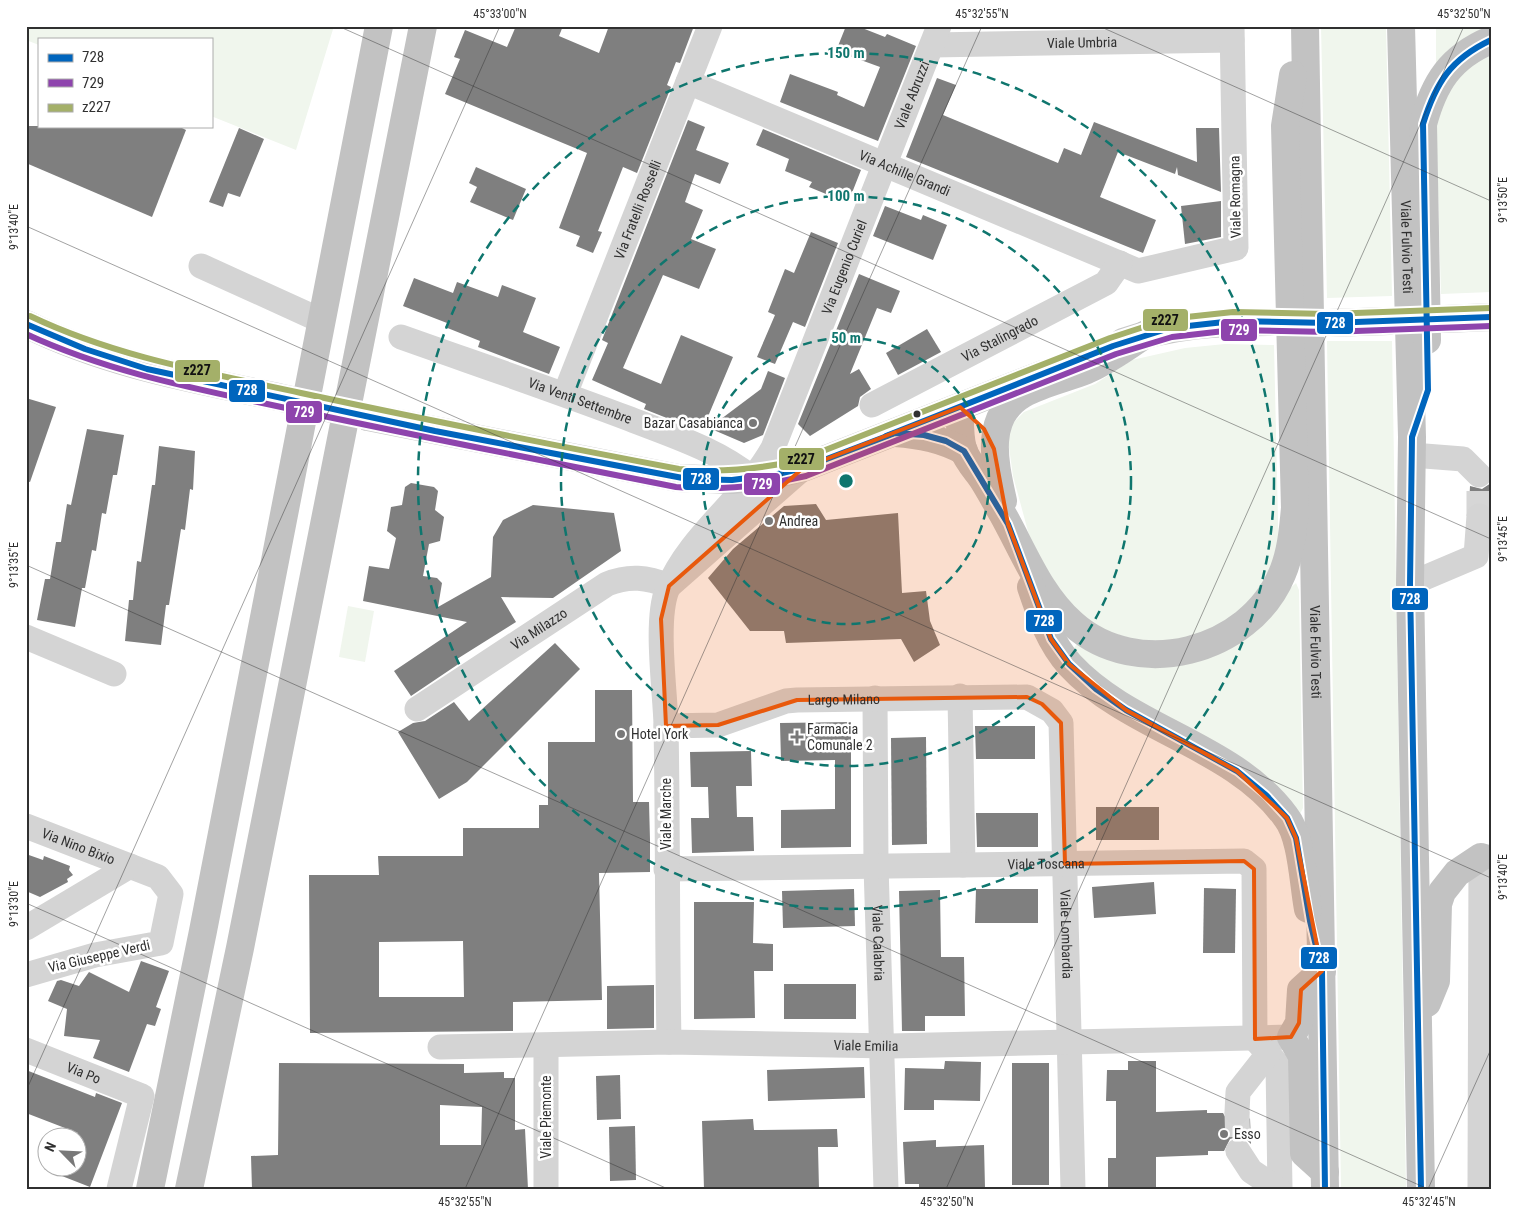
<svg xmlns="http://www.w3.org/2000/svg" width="1517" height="1215" font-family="'Roboto Condensed',sans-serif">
<rect width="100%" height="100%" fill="#fff"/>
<g fill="#f0f6ed">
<path d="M26,26H334L296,150L211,116V39H39V45L26,40Z"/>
<path d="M1321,26H1386L1392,296L1327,298Z"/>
<path d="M1436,26H1491V33L1436,73Z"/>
<path d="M1491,48V292L1441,294L1436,116L1447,81Z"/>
<path d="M1327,341H1392L1406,1189H1341Z"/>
<path d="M1225,344L1274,345L1279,564L1229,625L1158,646L1095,628L1039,572L1013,476L1008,440L1012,424L1024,412L1095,384L1132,360L1185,348Z"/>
<path d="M1296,583L1299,590L1303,808L1300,814L1117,692L1072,650L1079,642L1148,665L1287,591Z"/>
<path d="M348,606L374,611L365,662L339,657Z"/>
</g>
<g fill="#7f7f7f" fill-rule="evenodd">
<path d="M516,26H563L559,36L599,53L609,26H694L680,63L676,62L667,85L671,87L637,173L623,167L598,231L602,232L593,253L576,246L580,236L559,228L587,153L445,94L460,59L454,57L465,30L507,47Z"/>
<path d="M846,26H857L885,37L887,34L916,46L878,141L780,102L790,74L838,92L837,95L864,107L880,67L836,51Z"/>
<path d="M937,78L956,85L943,115L1058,163L1064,148L1081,155L1094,122L1197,162L1196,128H1219L1221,192L1178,175L1177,167L1175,174L1118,152L1100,197L1156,220L1143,253L906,157Z"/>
<path d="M688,120L705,127L696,150L729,163L720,184L695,174L685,202L703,210L691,239L716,249L699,289L663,275L623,368L661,384L681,335L733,357L704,426L689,420L687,426L644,409L646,404L592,380L608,343L602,340Z"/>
<path d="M26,126H178L186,130L152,217L26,163Z"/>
<path d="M239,128L264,139L240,197L228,193L223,207L209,202Z"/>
<path d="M763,129L861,170L848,203L809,187L812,182L785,171L789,159L756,145Z"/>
<path d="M476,167L526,189L513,220L470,202L477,187L469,183Z"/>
<path d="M1221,201V237L1185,244L1181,206Z"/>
<path d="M885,206L921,220L923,215L947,225L933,260L873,236Z"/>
<path d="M811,232L838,243L805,327L793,322L775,364L757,357L775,315L768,312L785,269L794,273Z"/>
<path d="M859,274L900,291L891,313L877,308L850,374L859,369L871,389L860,397L858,406L810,436L798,424Z"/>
<path d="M414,278L453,293L457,282L498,297L502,285L536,298L523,332L560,347L549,374L478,347L480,341L445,327L447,323L403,306Z"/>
<path d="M927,329L941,352L898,375L886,353Z"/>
<path d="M768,371L785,378L763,435L744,443L709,428L761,389Z"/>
<path d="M26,398L56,407L30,482L26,481Z"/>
<path d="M87,429L124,435L117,475H113L106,514L102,513L96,551L92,550L85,588H82L75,627L37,620L45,579H50L56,542H61L67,504L71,505Z"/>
<path d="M159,446L195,451L193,490L190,489L185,530L181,529L169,605H166L161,645L125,641L129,600H133L137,561L141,562L152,485H155Z"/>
<path d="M411,483L434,487L438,491L435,510L444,517L440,541L429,544L423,576L437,578L442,583L438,607L491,577L493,537L503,520L533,505L614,513L621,551L553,598L501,597L516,622L457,659L460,663L411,696L394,671L467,622L363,601L369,566L389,569L396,538L387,531L391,507L402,505L405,487Z"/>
<path d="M1491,483V508L1481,502L1469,506L1470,486L1482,489Z"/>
<path d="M816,504L826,520L898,513L902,593L926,591L930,621L940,645L914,662L901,639L786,643L784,631H750L708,578L733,549L784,506Z"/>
<path d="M555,643L580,669L467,782L439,799L398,732L413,723L425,721L454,702L469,721Z"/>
<path d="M595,690H632L633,802H649L650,840V872L599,873L602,1000L513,1002V1031L310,1033L309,875H379L378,856H463V828H539V805H548V742H595ZM463,941L464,997H379V942Z"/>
<path d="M851,722V847L781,848V810L835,809V760L781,761L780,723Z"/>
<path d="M975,726H1035V759H976Z"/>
<path d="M926,737L927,844L892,845L891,738Z"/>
<path d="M751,751L752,786H736L737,817H753L754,851L692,853L691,818H709L708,787H691L690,752Z"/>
<rect x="1096" y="807" width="63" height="33"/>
<path d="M976,813H1038V847H977Z"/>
<path d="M26,854L43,860L44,856L70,866L69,870L73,875L67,879L68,882L40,897L26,891Z"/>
<path d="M1154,882L1156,914L1094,918L1092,887Z"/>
<path d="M1204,888L1236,889L1235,953H1203Z"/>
<path d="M854,889L855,926L783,928L782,891Z"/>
<path d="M976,889H1038V923H975Z"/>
<path d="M940,890L941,957H964L965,1016H925V1031H902L899,891Z"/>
<path d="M694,902H754L753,943L773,944V971H754L755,1018L694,1019Z"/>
<path d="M141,961L169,971L156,1007L161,1009L155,1026L147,1024L129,1072L93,1058L100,1040L64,1036L67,1009L48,1001L57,981L61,980L79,986L89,972L129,992Z"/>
<rect x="784" y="984" width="72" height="35"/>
<path d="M654,985V1028L607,1029V986Z"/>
<path d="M945,1061L981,1062L980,1101L934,1100V1110H904L905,1068L944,1069Z"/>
<path d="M1128,1061H1156V1112L1207,1110V1113H1223L1229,1124L1236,1126L1244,1125L1250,1118L1251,1144L1245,1138L1237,1137L1230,1139L1224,1151H1208V1155L1156,1157V1189H1108V1158H1116V1101H1106L1107,1070H1128Z"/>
<path d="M279,1063L464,1064V1073L504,1072V1078H515V1130L525,1129L528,1189H252L251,1156L278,1155ZM440,1105L482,1107L481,1145H440Z"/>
<rect x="1012" y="1063" width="37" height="122"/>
<path d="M864,1067L865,1098L768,1101L767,1070Z"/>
<path d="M26,1070L95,1097L96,1093L122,1103L90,1187L44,1169L78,1168V1133L26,1113Z"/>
<path d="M620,1075L621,1119L597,1120L596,1076Z"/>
<path d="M753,1119L754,1130L837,1129L838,1147H818L819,1189H774V1187L704,1189L702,1121Z"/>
<path d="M635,1126L636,1180L610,1181L609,1127Z"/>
<path d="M936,1140V1147L984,1145L985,1188L919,1189V1184H905L903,1142Z"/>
</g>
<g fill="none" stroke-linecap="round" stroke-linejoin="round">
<g stroke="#d6d6d6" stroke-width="25" stroke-dasharray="25 12" stroke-linecap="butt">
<path d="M1479,516V475"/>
<path d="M1237,1112L1238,1151"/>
</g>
<path stroke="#d6d6d6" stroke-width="28" stroke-dasharray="28 14" stroke-linecap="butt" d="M282,398L368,417"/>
<g stroke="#d4d4d4" stroke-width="25">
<path id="s1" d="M932,45L1232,40"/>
<path id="s2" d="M688,82L1138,271L1236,248L1232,26"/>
<path d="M201,266L322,321"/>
<path id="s3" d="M401,337C477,364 554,390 630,419C673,436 716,449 752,478"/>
<path id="s4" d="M565,394L710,26"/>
<path id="s5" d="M872,405L1106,283L1120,263"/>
<path d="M1412,455L1463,459L1479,475"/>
<path d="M1410,584L1476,556L1479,516"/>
<path d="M26,637L114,674"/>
<path d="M960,696L963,865"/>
<path id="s6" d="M875,698L876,866L886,1189"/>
<path id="s7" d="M417,709L607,584C629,575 647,577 669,586L803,468"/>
<path id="s8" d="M666,726L718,725L786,701L797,700L1027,697L1052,711L1061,723L1073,1189"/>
<path id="s9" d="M26,826L158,877L171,894L161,943L95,955L26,975"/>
<path id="s10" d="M666,869L1244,861L1254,869L1255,1039"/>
<path d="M26,928L130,866"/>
<path d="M1255,1039L1278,1065L1280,1189"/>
<path id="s11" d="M669,1042C667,937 668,831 666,725C665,689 655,621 667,590C690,534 744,500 773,448L939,26"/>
<path d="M546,1046V1189"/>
<path id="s12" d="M440,1047L669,1042L890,1046L1291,1037"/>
<path id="s13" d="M26,1050L142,1096L119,1189"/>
<path d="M1237,1112L1238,1092L1268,1054"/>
<path d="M1238,1151L1251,1171L1278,1189"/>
<path d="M1480,1189L1481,857H1491"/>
</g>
<g stroke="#c8c8c8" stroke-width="28">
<path d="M1445,319L1491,317"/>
<path d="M1329,323L1389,321"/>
<path d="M26,324C106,364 192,379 278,397"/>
<path d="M1123,342C1171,325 1218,322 1269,322"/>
<path d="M368,417L678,478L732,480L778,474L803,468L1043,374"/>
</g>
<g stroke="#c2c2c2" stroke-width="28">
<path id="s14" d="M1305,26L1325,1189"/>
<path id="s15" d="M1401,26L1412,437L1410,584L1421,1189"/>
<path d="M1427,340L1423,124C1434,83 1450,57 1491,40"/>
<path d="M960,407C960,421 959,435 963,449C966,459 975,469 981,477C989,489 995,501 1002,513C1024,552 1039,594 1073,624C1137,681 1249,653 1282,574C1291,553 1293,530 1295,508L1285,126L1293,75"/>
<path d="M895,433C921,435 941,439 964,451"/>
<path d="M1003,501C995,464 983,417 1023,394C1043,383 1067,378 1087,370C1108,361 1127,347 1146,334"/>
<path d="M1031,587C1040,614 1050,643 1070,665C1130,730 1234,745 1286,817C1302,837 1303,883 1308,909"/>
<path d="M1322,971L1301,990L1299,1023L1291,1037L1302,1056L1304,1153L1325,1172"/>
<path d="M1427,1003L1436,981L1438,904L1442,892L1457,873L1481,857"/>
<path d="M150,1189L203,931L379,26"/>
<path d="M189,1189L240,948L423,26"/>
</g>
<defs>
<g id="bus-1">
<path d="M26,324L85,349L147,369L435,431L688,479L732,480L778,474L803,468L895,433L924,435L946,441L964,451L1008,524L1051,639L1069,664L1096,689L1126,710L1237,771L1266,795L1287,818L1296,838L1310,921L1322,971L1325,1189"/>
<path d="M886,436L1113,346L1170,328L1233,321L1329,323L1491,317"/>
<path d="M1421,1189L1410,584L1412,437L1428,390L1423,124C1436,82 1451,59 1491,40"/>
</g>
<path id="bus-2" d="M26,334C112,374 203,390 295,410C422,437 549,462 676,487C720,491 763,486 806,476L1116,354L1172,337L1233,330L1329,332L1491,326"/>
<path id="bus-3" d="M30,316C116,357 209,373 301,393C427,420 553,445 679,469C721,473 760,469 800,460L1110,338L1168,319L1233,312L1329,314L1491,308"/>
</defs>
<use href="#bus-1" stroke="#fff" stroke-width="10"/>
<use href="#bus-2" stroke="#fff" stroke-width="10"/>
<use href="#bus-3" stroke="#fff" stroke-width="10"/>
<use href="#bus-1" stroke="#0065bd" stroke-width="6"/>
<use href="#bus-2" stroke="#8e44ad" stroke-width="6"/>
<use href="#bus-3" stroke="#a4b069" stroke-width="6"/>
</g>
<path fill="#e8590c" fill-opacity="0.2" stroke="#e8590c" stroke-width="4" stroke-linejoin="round" d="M960,407L984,429L994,449L1008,524L1051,639L1069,664L1126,710L1237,771L1287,818L1296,838L1322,971L1301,990L1299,1023L1291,1037L1255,1039L1254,869L1244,861L1065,864L1061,723L1042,704L1027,697L797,700L718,725L666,726L661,619L669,586L803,468Z"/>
<path fill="none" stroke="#303030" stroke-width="1" stroke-opacity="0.45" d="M338,26L1491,539M1099,26L1491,201M26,226L1491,878M26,565L1428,1189M26,903L668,1189M26,1091L500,26M465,1189L982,26M946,1189L1464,26M1428,1189L1491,1049"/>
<g fill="none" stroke="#0f766e" stroke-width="2.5" stroke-dasharray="9 6">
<circle cx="846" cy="481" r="143"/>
<circle cx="846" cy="481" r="285"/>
<circle cx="846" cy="481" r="428"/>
</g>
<circle fill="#303030" stroke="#fff" stroke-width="2" cx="917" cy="414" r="4.5"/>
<g fill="#787878" stroke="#fff" stroke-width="2">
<circle cx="753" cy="423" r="5"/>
<circle cx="769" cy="521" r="5"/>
<circle cx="621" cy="734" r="5"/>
<path d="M794.5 729.5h5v5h5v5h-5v5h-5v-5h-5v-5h5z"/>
<circle cx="1224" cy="1134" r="5"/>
</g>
<g text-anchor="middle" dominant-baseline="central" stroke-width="5" stroke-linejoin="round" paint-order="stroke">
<g font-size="14" fill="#303030" stroke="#fff">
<text stroke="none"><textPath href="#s1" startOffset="150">Viale Umbria</textPath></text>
<text stroke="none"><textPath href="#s11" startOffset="1010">Viale Abruzzi</textPath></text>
<text stroke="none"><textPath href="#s2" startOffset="235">Via Achille Grandi</textPath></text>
<text transform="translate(1235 197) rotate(-91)">Viale Romagna</text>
<text stroke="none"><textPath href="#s4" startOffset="198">Via Fratelli Rosselli</textPath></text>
<text stroke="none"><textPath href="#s15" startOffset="221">Viale Fulvio Testi</textPath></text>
<text stroke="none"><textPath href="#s11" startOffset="825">Via Eugenio Curiel</textPath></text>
<text stroke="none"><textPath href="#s5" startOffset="144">Via Stalingrado</textPath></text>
<text stroke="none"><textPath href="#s3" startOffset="190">Via Venti Settembre</textPath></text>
<text stroke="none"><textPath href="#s7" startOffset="146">Via Milazzo</textPath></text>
<text stroke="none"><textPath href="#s14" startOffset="626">Viale Fulvio Testi</textPath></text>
<text stroke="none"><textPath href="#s8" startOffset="182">Largo Milano</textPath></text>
<text transform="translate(666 814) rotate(-90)">Viale Marche</text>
<text stroke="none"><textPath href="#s9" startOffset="56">Via Nino Bixio</textPath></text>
<text stroke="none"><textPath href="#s10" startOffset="380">Viale Toscana</textPath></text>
<text stroke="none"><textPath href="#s8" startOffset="620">Viale Lombardia</textPath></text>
<text stroke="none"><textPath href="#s6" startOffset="245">Viale Calabria</textPath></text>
<text transform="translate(99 956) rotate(-13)">Via Giuseppe Verdi</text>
<text stroke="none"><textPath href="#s12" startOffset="426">Viale Emilia</textPath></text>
<text stroke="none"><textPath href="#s13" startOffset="62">Via Po</textPath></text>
<text transform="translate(546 1117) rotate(-90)">Viale Piemonte</text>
</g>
<g font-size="14" fill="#303030" stroke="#fff" text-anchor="start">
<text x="743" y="423" text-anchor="end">Bazar Casabianca</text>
<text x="779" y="521">Andrea</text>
<text x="807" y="729">Farmacia<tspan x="807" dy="16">Comunale 2</tspan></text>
<text x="631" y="734">Hotel York</text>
<text x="1234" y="1134">Esso</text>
</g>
</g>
<circle cx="846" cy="481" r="8" fill="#0f766e" stroke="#fff" stroke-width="2.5"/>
<g font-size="15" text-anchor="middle" font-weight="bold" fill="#0f766e" stroke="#fff" stroke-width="5" stroke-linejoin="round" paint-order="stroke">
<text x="846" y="58">150 m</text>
<text x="846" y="201">100 m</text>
<text x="846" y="343">50 m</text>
</g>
<g stroke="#fff" stroke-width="2">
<rect x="1142" y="308" width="47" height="24" rx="5" fill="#a4b069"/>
<rect x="1316" y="311" width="38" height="24" rx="5" fill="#0065bd"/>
<rect x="1220" y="318" width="38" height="24" rx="5" fill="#8e44ad"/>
<rect x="174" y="359" width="47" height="24" rx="5" fill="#a4b069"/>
<rect x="228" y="379" width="38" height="24" rx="5" fill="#0065bd"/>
<rect x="285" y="400" width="38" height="24" rx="5" fill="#8e44ad"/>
<rect x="778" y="447" width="47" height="24" rx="5" fill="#a4b069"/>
<rect x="682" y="467" width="38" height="24" rx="5" fill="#0065bd"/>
<rect x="743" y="472" width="38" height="24" rx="5" fill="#8e44ad"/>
<rect x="1391" y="587" width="38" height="24" rx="5" fill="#0065bd"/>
<rect x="1025" y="609" width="38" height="24" rx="5" fill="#0065bd"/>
<rect x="1300" y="946" width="38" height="24" rx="5" fill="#0065bd"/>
</g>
<g font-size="14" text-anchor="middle" font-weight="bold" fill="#fff">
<text x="1335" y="328">728</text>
<text x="1239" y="335">729</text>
<text x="247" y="395">728</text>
<text x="304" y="417">729</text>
<text x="701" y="484">728</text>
<text x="762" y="489">729</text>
<text x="1410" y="604">728</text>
<text x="1044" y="626">728</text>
<text x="1319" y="963">728</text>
</g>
<g font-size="14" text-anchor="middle" font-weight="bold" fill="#111">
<text x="1165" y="325">z227</text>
<text x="197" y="375">z227</text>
<text x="801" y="464">z227</text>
</g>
<rect width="1517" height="1215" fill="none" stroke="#ffffff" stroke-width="55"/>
<rect x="38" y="38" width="175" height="90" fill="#ffffff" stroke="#acacac"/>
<rect x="48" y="54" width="25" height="8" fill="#0065bd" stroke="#acacac"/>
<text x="82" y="62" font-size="15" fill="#303030">728</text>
<rect x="48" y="79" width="25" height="8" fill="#8e44ad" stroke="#acacac"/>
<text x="82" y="88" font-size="15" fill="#303030">729</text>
<rect x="48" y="104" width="25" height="8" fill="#a4b069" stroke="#acacac"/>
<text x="82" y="112" font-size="15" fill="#303030">z227</text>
<g transform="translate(62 1152) rotate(294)"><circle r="24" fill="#ffffff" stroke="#acacac"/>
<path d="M0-4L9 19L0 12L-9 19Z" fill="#787878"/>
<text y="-8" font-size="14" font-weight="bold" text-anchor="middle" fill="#303030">N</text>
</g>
<rect x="28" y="28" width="1462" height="1160" fill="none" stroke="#303030" stroke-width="2"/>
<g font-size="12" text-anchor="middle" fill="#303030">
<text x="500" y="18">45°33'00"N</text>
<text x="982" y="18">45°32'55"N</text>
<text x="1464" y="18">45°32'50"N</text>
<text transform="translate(1503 200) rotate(-90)" y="4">9°13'50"E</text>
<text transform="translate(14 227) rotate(-90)" y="4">9°13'40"E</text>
<text transform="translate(1503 539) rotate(-90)" y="4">9°13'45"E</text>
<text transform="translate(14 565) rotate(-90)" y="4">9°13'35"E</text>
<text transform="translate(1503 877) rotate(-90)" y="4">9°13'40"E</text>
<text transform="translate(14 904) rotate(-90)" y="4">9°13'30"E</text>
<text x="465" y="1206">45°32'55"N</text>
<text x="947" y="1206">45°32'50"N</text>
<text x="1429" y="1206">45°32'45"N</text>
</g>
</svg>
